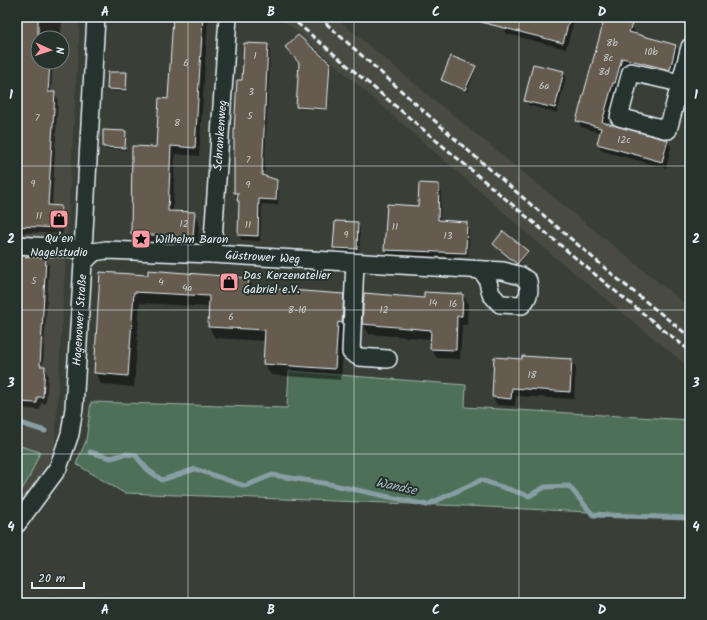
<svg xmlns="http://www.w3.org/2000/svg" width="707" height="620" font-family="Kalam,sans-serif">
<rect width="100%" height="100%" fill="#393f37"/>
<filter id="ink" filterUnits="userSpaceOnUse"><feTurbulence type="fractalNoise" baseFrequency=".025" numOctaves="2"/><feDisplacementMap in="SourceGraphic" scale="8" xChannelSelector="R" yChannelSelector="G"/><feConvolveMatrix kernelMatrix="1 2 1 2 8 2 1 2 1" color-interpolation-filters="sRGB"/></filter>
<g filter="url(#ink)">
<g fill="#494b42" fill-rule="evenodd">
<path d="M17,17H80L52,491L17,536ZM38,38H62V62H38Z"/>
<path d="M277,17H335L422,90L690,308V368L550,253L292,27Z"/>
</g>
<g fill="#507059" stroke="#9cb0a8">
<path d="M289,371L466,385L465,407L690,420V517L466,506L124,493L76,464L86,441L91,402L287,408Z"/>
<path d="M17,445L40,452L29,478L17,498Z"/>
</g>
<g fill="#0007">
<path d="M17,17H62L61,34H55L54,38H38V62H53L51,93H55L58,99L52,206L61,207L64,213L63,234L17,232Z"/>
<path d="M175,17H206L208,20L199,156L175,154L173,212L194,213L199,222L198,245L137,242L132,234L133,147L157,148L169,100Z"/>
<path d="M482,17H575L566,49L507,34L503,27L504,23Z"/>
<path d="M631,25L635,32L634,35L676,45L679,52L673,77L626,64L619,90L617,89L607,125L667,141L671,147L666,168L602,151L598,144L601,133L581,127L577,120Z"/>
<path d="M268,45L270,50L264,177L277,181L279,185L278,205L262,204L260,241L241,240L239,235L240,204L235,193L243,81Z"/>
<path d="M300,63L329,64L331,66L328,110L299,109Z"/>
<path d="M475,67L476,69L467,92L442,80Z"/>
<path d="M563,72L566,77L557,113L528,105L525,100Z"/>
<path d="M126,73L127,92L110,91L108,89Z"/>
<path d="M690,119V133L687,130Z"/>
<path d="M126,132V150L105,149L104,147Z"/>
<path d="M438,185L441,190L440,222L466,223L469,228L468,257L388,255L385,250Z"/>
<path d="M357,223L360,228L359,253L337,252L334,247Z"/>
<path d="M494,244L527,251L528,253L518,265Z"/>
<path d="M17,257L46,259L49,265L43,367L48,374L46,404L41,403L40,410L17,408Z"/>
<path d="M101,273L248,279L254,288L343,295L350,306L344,333L341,380L271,375L264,364L266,341L215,338L209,327V307L140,303L134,387L101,384L95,373Z"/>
<path d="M365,294L424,299L463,295L468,304L467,325H462L460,359L437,358L431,349L432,339L369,334L363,324Z"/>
<path d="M495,358L571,360L576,368L574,399L516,396L515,406L497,405L493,397Z"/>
<path d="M93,596L118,598L121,603H48L49,597L93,601Z"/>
<path d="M164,600L197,603H164Z"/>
</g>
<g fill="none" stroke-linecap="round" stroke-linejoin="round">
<g stroke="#889ea5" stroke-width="5">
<path d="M17,422L45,431"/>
<path d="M90,452L111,458L125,454L135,455L148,470L162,480L195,469L245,486L272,475L329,484L427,505L481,480L529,496L545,487L569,486L593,515L690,518"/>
</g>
</g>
<g fill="#655c4f" stroke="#e8f1f8">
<path d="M17,17H38V62H50L48,92H55L48,205L61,206L60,228L17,226Z"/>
<path d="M173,17H203L195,148L171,146L168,211L195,212L193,237L131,234L132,146L156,147L159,98L168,99Z"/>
<path d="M482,17H570L563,43L481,22Z"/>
<path d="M605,17L632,24L629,32L676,45L670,70L622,58L615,83H613L602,122L668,140L662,162L597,144L601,128L576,121Z"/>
<path d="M298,35L330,63L327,109L296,107L299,63L285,47Z"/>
<path d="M244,43L268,44L262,175L277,180L276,200L259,199L258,236L238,235L239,201H237L238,193H234V132L237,80H242Z"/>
<path d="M451,56L476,66L465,90L441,80Z"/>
<path d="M533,64L564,71L555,108L524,101Z"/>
<path d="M108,72H127L126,90L107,89Z"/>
<path d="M103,130L126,131L125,148L103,147Z"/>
<path d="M419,183L439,184L438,220L467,222L466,253L384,250L387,204L418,206Z"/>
<path d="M335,221L358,222L357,249L333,248Z"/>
<path d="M503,231L528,251L517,264L493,244Z"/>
<path d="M17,256L46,258L40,366H45L43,397H37V403L17,402Z"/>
<path d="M148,270L249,278L248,287L344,294L342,323L338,322L335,369L263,364L265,330L208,327L209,296L134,292L128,376L94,373L100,272L148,275Z"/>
<path d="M424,292L463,294L462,316H457L456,350L430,349L431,330L362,324L364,293L424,298Z"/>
<path d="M522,356L572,359L570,392L512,388L511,399L492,397L494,357L522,359Z"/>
</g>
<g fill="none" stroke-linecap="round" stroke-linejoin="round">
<defs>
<g id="minor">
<path d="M680,83L631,72L619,117L668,130L690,47"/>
<path d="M17,245L83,249"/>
<path id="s1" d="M94,252L106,250L212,254L503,271L521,276L528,281C530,292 529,297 522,305L500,304L491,294L487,278L480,270"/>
<path d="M94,252L83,249L96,17"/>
<path id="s2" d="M212,254L228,17"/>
<path d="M355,263L351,352L359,357L388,359"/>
<path id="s3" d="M17,524L58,468L70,434L74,408L83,263L94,252"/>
</g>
</defs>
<use href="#minor" stroke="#e8f1f8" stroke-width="20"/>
<use href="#minor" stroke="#26332d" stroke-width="17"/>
<g stroke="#e8f1f8" stroke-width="3" stroke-dasharray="6 3" stroke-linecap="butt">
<path d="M290,17L610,287L690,351"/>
<path d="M319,17L464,147L619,280L690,337"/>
</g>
</g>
</g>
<path fill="none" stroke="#e8f1f8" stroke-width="1" stroke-opacity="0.55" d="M188,17V603M354,17V603M519,17V603M17,166H690M17,310H690M17,454H690"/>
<defs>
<symbol id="shop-square" viewBox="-11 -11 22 22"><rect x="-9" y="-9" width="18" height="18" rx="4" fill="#ff9aa2" stroke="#26332d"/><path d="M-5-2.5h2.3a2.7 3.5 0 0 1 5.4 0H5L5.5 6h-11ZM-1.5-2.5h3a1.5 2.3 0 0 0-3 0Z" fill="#111"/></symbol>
<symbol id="sight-square" viewBox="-11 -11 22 22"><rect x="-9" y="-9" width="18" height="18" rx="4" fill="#ff9aa2" stroke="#26332d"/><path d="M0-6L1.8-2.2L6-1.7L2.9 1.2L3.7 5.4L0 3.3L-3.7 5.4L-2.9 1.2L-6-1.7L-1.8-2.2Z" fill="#111"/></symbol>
</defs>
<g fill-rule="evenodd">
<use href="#shop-square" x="48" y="208" width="22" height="22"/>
<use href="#sight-square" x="130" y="228" width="22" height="22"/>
<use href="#shop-square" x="218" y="271" width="22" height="22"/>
</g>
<g text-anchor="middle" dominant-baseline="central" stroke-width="4" stroke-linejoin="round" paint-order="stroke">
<g font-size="10" fill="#c7ccce">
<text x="612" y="43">8b</text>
<text x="651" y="52">10b</text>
<text x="255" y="56">1</text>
<text x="608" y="58">8c</text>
<text x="186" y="63">6</text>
<text x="604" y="72">8d</text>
<text x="544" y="86">6a</text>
<text x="251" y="92">3</text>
<text x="250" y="116">5</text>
<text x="37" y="118">7</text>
<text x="177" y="123">8</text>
<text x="624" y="140">12c</text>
<text x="248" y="160">7</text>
<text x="33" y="184">9</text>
<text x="248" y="185">9</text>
<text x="39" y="216">11</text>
<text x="184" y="224">12</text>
<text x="248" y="225">11</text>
<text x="395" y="227">11</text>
<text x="346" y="235">9</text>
<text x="448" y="236">13</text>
<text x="34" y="281">5</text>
<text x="161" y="282">4</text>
<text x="187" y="288">4a</text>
<text x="433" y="303">14</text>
<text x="453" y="304">16</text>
<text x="297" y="310">8-10</text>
<text x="384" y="310">12</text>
<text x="231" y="317">6</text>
<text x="532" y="375">18</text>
</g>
<g font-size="12" fill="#e8f1f8" stroke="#26332d">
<text stroke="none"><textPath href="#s2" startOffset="119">Schrankenweg</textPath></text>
<text stroke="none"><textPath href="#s1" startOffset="169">Güstrower Weg</textPath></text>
<text stroke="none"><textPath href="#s3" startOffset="220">Hagenower Straße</textPath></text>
</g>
<g font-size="12" fill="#e8f1f8" stroke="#26332d" text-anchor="start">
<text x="59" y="238" text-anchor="middle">Qu’en<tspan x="59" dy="14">Nagelstudio</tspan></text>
<text x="155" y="239">Wilhelm Baron</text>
<text x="243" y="275">Das Kerzenatelier<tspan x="243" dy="14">Gabriel e.V.</tspan></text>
</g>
<g font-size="13" font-style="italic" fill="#a8b9c1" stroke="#26332d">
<text transform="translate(396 487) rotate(12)">Wandse</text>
</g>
</g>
<rect width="707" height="620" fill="none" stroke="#26332d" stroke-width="44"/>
<g transform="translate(50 50) rotate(93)"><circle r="19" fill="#26332d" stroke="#747f7e"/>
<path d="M0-3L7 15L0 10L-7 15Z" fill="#ff9aa2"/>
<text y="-6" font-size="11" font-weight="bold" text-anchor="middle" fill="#e8f1f8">N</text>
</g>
<path d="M32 582v6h52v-6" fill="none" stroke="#e8f1f8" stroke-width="2"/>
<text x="38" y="582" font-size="12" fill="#e8f1f8" stroke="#26332d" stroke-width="3" paint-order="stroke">20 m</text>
<rect x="22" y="22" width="663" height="576" fill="none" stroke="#e8f1f8" stroke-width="1.5"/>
<g font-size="13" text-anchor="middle" font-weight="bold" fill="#e8f1f8">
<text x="105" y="16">A</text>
<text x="271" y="16">B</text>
<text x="436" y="16">C</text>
<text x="602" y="16">D</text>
<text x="11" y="99">1</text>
<text x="696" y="99">1</text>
<text x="11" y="243">2</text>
<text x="696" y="243">2</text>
<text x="11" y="387">3</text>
<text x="696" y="387">3</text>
<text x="11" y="531">4</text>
<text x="696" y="531">4</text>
<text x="105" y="614">A</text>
<text x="271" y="614">B</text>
<text x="436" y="614">C</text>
<text x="602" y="614">D</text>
</g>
</svg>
